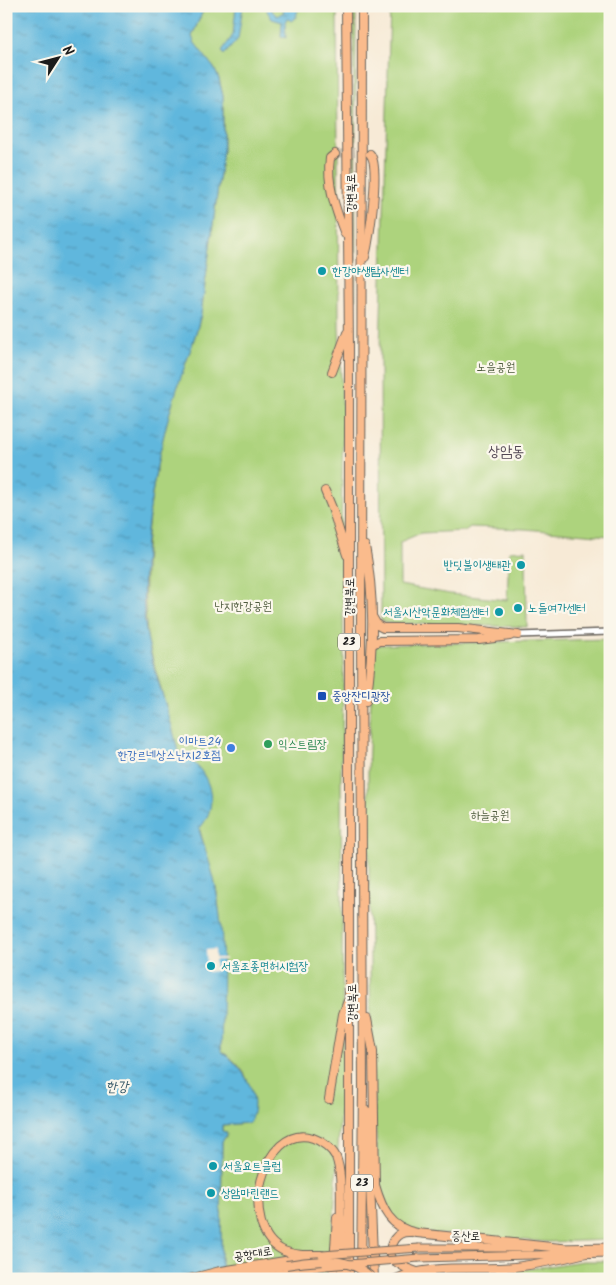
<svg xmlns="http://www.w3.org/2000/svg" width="616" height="1285" font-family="Kalam,'Poor Story',sans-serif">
<defs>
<pattern id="grass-dots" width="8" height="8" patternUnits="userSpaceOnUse" patternTransform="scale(1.25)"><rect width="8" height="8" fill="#add37d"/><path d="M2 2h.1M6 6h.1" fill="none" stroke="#94b56b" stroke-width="1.8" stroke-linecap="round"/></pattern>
<pattern id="water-ripples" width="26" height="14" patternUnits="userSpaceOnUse" patternTransform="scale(1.25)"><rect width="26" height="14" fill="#61b7dd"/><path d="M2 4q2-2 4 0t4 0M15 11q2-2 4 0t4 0" fill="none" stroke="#4f94b2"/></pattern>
</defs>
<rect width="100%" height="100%" fill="#fbf7ec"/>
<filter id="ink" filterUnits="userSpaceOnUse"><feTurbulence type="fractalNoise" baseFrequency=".02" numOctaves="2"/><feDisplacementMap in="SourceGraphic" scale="10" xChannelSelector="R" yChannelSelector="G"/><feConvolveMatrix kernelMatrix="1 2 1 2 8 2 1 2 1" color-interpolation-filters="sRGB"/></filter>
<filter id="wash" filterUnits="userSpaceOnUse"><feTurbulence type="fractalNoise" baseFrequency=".0096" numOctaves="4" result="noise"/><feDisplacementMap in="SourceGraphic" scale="20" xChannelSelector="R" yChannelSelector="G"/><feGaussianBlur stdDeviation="1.12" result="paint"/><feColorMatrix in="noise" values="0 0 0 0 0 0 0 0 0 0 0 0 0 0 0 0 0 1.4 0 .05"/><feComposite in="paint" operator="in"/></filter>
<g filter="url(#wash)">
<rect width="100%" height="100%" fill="#f7ead6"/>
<path fill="url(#grass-dots)" stroke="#64784c" d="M353,6H356L355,300L353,13Z"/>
<g fill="#add37d" stroke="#64784c">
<path d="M205,6H337L339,327L343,425L341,540L344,654L341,779L343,1066L330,1279H222L221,1263L222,1141L227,1135L226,1132L222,1131V1125L249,1123C251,1088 253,1072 221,1051L222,958L218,896L148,642C138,562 152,466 176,390C185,364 195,340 201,314L223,150V96L219,79L214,68L193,42L192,36Z"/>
<path d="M390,6H610V536L524,529L470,527L465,531L421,533L400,542V585L450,594L507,600L509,551L526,550L527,627L386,623L381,620L380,351Z"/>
<path d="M610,639V1240L549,1242L424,1233L399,1224L380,1201L371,1051L368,773L373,649L377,645Z"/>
<path d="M583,1261H610V1279H423L440,1274L507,1272Z"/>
</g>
<g fill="url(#water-ripples)" stroke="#3e6a7c">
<path d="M6,6H205L192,36L194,42L214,68L219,79L223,96V150L201,314C195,340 185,364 177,389C156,452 140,546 144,613C147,660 169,706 178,752C208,766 223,803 199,829C205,851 214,872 217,895C226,946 222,999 221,1051C242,1065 264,1097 249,1123L222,1125V1131L226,1132L227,1135L222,1141L221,1263L222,1279H6Z"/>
<path d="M236,6H243L238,39L224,55L222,51L233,35Z"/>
<path d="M268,6H271L272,11L277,16L284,12L281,6H299L296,17L291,21L287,18L285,22L286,38L281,36L282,22L272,19L267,11Z"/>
</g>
<path fill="#f7ead6" d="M215,949V958H225V960H215L216,971L207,972L206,950Z"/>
</g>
<g filter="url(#ink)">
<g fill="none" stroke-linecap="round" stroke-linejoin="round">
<path stroke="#cbc1b1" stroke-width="8" stroke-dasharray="8 4" stroke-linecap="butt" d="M335,154L355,152L368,154"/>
<defs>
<path id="minor" d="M518,635L610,632"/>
<g id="major">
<path d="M419,1248H531"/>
<path d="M557,1248L610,1247"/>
<path d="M419,1258L610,1253"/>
<path d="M187,1279L218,1271L307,1257"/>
<path d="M241,1279L326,1266"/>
</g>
<g id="highway">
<path d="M346,6L349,347V1279"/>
<path d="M335,154L330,158C326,183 336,211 345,234"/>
<path d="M365,257C369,240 381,165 370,154"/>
<path d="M332,372L347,332"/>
<path d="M325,491L332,508L347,555"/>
<path d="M365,546C375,598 374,649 366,701"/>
<path d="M373,618L377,625L383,628H458L518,635"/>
<path d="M373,644L379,641L479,640L510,636"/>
<path d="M367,1019L373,1051L375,1185C382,1209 390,1228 417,1233L561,1248"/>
<path d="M329,1099L343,1014L348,1001"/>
<path d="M367,1111L374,1279"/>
<path d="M341,1218L342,1279"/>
<path d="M410,1232C395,1231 389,1244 390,1258L406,1268L417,1272"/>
<path d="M322,1255C309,1255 296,1256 284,1251C235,1229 263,1122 313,1138C322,1141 332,1149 336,1157C343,1176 340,1202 341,1222"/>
<path d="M204,1279L286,1265"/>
<path d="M333,1279L337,1217"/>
<path d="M361,1279L363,1087L361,634L362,6"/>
<path d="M396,1279C429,1263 479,1271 515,1267C539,1264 562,1259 586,1253"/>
<path d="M416,1279L431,1274"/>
</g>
</defs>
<use href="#minor" stroke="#69645d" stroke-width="8"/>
<use href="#major" stroke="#69645d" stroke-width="9"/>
<use href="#highway" stroke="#69645d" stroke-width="10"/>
<use href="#minor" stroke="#fff" stroke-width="5"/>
<use href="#major" stroke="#fabb8c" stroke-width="7"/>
<use href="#highway" stroke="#fabb8c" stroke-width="8"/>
<defs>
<g id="major-bridge">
<path d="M322,1255L419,1248"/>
<path d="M326,1266L419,1258"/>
</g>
<path id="highway-bridge" d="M286,1265C317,1261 348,1254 373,1279"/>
</defs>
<use href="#major-bridge" stroke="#69645d" stroke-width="9" stroke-linecap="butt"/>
<use href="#highway-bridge" stroke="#69645d" stroke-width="10" stroke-linecap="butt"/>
<use href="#major-bridge" stroke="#fabb8c" stroke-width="7"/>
<use href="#highway-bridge" stroke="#fabb8c" stroke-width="8"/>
</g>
</g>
<g fill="#0f9aa8" stroke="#fbf7ec" stroke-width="2">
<circle cx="322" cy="271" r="5"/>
<circle cx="521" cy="565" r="5"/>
<circle cx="518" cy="608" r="5"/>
<circle cx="499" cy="612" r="5"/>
<circle cx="211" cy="966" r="5"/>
<circle cx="213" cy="1166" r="5"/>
<circle cx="211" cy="1193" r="5"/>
</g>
<rect fill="#1a4fb4" stroke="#fbf7ec" stroke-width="2" x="317" y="691" width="10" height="10" rx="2.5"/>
<circle fill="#2e9e5b" stroke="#fbf7ec" stroke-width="2" cx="268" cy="744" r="5"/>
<circle fill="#3f7fe0" stroke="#fbf7ec" stroke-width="2" cx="231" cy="748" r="5"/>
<g text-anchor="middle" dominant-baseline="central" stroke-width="4.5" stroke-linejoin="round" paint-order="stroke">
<g fill="#fbf7ec" stroke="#5f5e5a" stroke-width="1">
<rect x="338" y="633.5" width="22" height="17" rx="4"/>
<rect x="351" y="1174.5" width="22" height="17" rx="4"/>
</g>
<g font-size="11" font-weight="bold" fill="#1c1c1c">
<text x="349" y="642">23</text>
<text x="362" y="1183">23</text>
</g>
<g font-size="12" fill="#1c1c1c" stroke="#fbf7ec">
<text transform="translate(351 193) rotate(-90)">강변북로</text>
<text transform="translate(350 597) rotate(-89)">강변북로</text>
<text transform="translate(352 1003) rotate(-90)">강변북로</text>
<text x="466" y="1236">증산로</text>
<text transform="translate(253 1254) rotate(-9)">공항대로</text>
</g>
<g font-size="12" fill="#0d838f" stroke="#fbf7ec" text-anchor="start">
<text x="332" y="271">한강야생탐사센터</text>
<text x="511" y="565" text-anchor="end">반딧불이생태관</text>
<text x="528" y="608">노들여가센터</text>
<text x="489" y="612" text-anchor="end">서울시산악문화체험센터</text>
<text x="221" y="966">서울조종면허시험장</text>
<text x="223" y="1166">서울요트클럽</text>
<text x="221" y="1193">상암마린랜드</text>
</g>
<g font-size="12" fill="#4f5c3e" stroke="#fbf7ec">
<text x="496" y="367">노을공원</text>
<text x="243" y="606">난지한강공원</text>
<text x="490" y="815">하늘공원</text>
</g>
<g font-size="12" fill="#164399" stroke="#fbf7ec" text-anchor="start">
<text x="332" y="696">중앙잔디광장</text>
</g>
<g font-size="12" fill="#366cbe" stroke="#fbf7ec" text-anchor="end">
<text x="221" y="741">이마트24<tspan x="221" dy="14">한강르네상스난지2호점</tspan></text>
</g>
<g font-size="12" fill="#27864d" stroke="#fbf7ec" text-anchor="start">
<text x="278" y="744">익스트림장</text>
</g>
<g font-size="14" font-style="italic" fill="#385a69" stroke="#fbf7ec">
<text x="117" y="1087">한강</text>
</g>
<g font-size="15" fill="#534855" stroke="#fbf7ec">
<text x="506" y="452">상암동</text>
</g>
</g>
<rect width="616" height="1285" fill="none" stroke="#fbf7ec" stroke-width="25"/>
<g transform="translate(58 58) rotate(54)" stroke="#fbf7ec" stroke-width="4" paint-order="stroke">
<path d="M0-4L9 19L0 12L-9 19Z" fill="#1c1c1c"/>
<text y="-8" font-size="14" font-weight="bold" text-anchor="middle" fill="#1c1c1c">N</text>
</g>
</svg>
